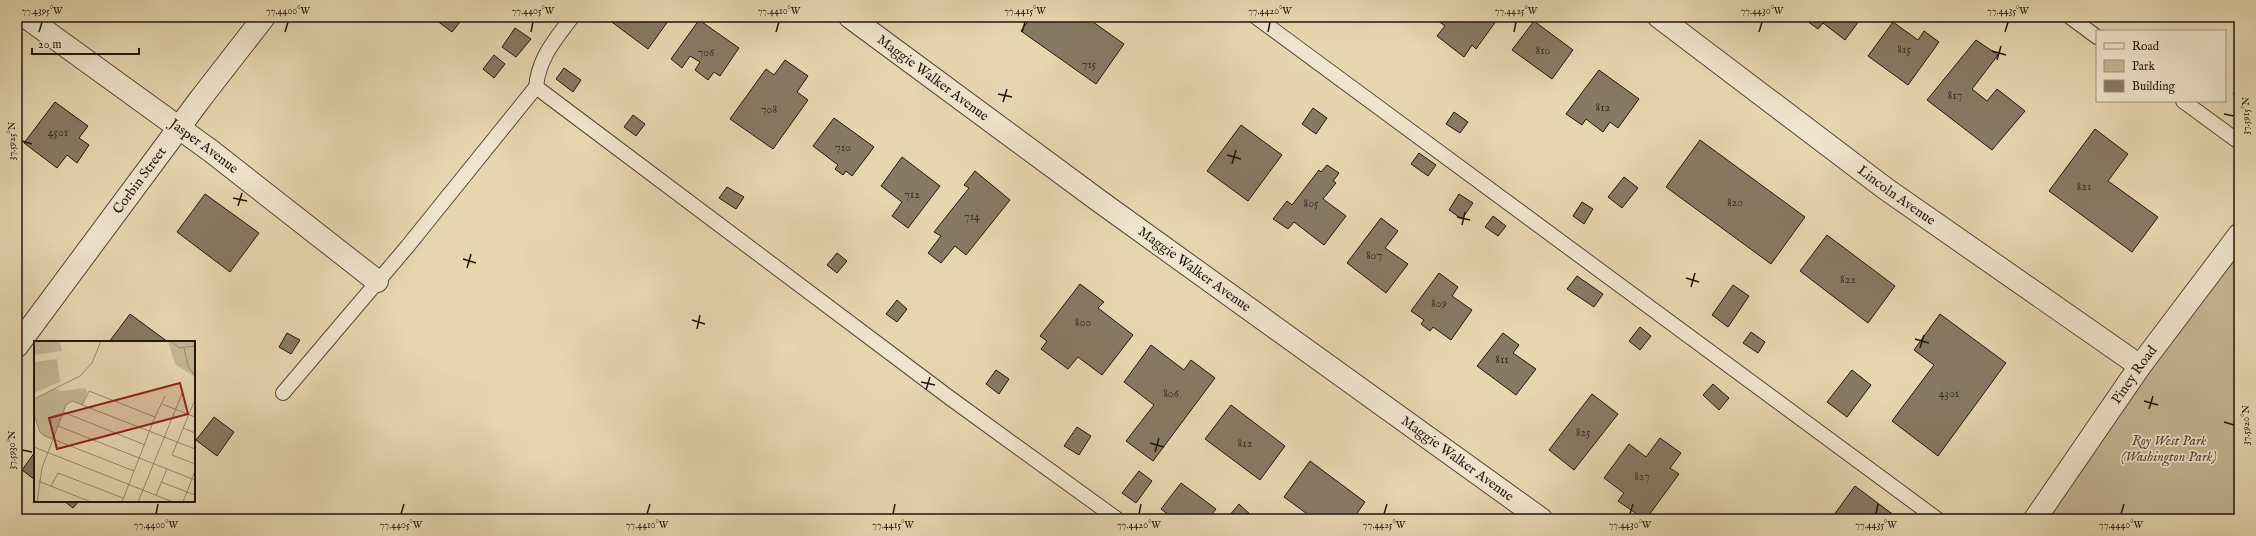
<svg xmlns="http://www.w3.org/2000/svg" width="2256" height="536" font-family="'IM FELL English',serif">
<rect width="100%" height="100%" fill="#e6d6b0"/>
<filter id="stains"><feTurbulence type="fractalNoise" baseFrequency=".005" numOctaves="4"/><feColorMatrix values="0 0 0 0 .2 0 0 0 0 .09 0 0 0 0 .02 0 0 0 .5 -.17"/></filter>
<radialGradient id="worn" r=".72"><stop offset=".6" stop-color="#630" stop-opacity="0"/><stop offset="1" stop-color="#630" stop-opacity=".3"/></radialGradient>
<path fill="#c5b695" stroke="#736652" d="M2239,235V519H2035Z"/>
<g fill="#877a63" stroke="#21170f">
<path d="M432,17H464L452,32Z"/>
<path d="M605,17H671L648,49Z"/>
<path d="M1031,17H1086L1124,44L1096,84L1021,31Z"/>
<path d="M1433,17H1499L1476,49L1472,45L1464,57L1437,36L1445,26Z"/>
<path d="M1810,17H1862L1845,40L1823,23L1818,29L1807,21Z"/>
<path d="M699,20L739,48L720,76L714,72L708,80L695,70L700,62L690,56L682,68L671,59Z"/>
<path d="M1534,21L1573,50L1552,79L1512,50Z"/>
<path d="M1893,22L1918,40L1924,31L1939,42L1908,85L1868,56Z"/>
<path d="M515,28L531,39L516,57L502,47Z"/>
<path d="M1976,40L1998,55L1972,89L1987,101L1997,89L2025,111L1992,150L1927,100Z"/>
<path d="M494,55L505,64L494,78L483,69Z"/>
<path d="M785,60L808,76L797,92L808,100L773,149L730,119L766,69L774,75Z"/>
<path d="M564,68L581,80L573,92L556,79Z"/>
<path d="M1599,70L1639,99L1618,128L1610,122L1603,132L1586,119L1582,125L1566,114Z"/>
<path d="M2239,86V98L2233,94Z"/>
<path d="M55,102L88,126L79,138L89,145L77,163L67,155L57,168L24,143Z"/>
<path d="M1313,108L1327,118L1316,134L1302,124Z"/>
<path d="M1454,112L1468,122L1460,133L1446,124Z"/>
<path d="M633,115L645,124L636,136L624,127Z"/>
<path d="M834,118L874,147L852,176L846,171L843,175L835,169L838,165L813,146Z"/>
<path d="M1241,125L1282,155L1248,201L1207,171Z"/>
<path d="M2095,129L2128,154L2108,181L2158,217L2132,252L2049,191Z"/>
<path d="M1700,140L1805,217L1771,264L1666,187Z"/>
<path d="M1419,153L1436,165L1428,176L1411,164Z"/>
<path d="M902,157L940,186L908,228L892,216L902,202L881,186Z"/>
<path d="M1327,165L1339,173L1333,181L1336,183L1323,199L1346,216L1324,245L1294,222L1288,229L1273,219L1287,201L1292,205L1319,170L1321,172Z"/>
<path d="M975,171L1010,200L966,255L955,246L941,263L928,253L941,236L934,232L969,188L964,185Z"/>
<path d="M1624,177L1638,188L1622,208L1608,197Z"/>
<path d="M727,187L744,197L736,209L719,198Z"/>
<path d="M205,194L259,233L230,272L177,232Z"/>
<path d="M1459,194L1473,203L1462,219L1449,210Z"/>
<path d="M1582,202L1593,209L1584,224L1573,216Z"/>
<path d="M1493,216L1506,226L1498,236L1485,227Z"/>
<path d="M1381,218L1398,231L1385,248L1408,264L1386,293L1347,263Z"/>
<path d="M1827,235L1895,286L1868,323L1800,271Z"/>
<path d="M837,253L847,261L837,273L827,265Z"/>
<path d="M1439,273L1458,287L1452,296L1472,310L1451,340L1433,327L1430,331L1421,324L1424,320L1411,311Z"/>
<path d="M1577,276L1603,294L1594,307L1567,289Z"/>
<path d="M1080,284L1104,302L1098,308L1133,335L1102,375L1078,357L1068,369L1041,349L1047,341L1040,336Z"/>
<path d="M1733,285L1749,296L1728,327L1712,315Z"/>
<path d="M897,300L907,309L897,322L886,314Z"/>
<path d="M130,314L168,342H109Z"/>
<path d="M1940,314L2006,363L1938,456L1892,421L1934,365L1914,350Z"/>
<path d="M1640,327L1651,336L1640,350L1629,341Z"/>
<path d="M1751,332L1765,342L1758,353L1743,343Z"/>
<path d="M287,333L300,340L291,354L279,347Z"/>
<path d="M1503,333L1519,345L1513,353L1536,369L1516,395L1477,366Z"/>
<path d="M1151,345L1184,370L1191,360L1215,378L1153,461L1126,441L1154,405L1124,382Z"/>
<path d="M996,370L1009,379L999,394L986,384Z"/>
<path d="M1852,370L1871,385L1847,417L1827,402Z"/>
<path d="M1713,384L1729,398L1719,410L1703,395Z"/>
<path d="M1592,394L1618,414L1574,470L1549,450Z"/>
<path d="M1231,405L1285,446L1260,480L1205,439Z"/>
<path d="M214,417L234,432L217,456L196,440Z"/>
<path d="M1077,427L1091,436L1079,455L1064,446Z"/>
<path d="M1660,438L1681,453L1670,468L1679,474L1646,519H1644L1618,501L1624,493L1604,478L1629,444L1646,457Z"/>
<path d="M35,452V480L22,470Z"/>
<path d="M1310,461L1365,502L1353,519H1314L1284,497Z"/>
<path d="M1139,471L1152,481L1136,503L1122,493Z"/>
<path d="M1181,483L1216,509L1208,519H1174L1161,509Z"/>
<path d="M1855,486L1895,516L1893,519H1831Z"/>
<path d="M64,501H79L73,508Z"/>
<path d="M1239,504L1253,517L1251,519H1232L1229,516Z"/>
<path d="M1814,514L1821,519H1810Z"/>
</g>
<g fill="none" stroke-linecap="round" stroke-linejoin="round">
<defs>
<g id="lane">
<path d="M572,17C555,40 539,57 536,87L950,398L1117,519"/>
<path d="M1256,17L1937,519"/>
<path d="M2070,17L2097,37"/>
<path d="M2183,101L2239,142"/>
<path d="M283,393L407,247L536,87"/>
</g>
<g id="street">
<path id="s1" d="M26,17L211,151L377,281"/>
<path id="s2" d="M850,17L1102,203L1541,519"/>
<path id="s3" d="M1659,17L1886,189L2140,366"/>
<path id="s4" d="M17,346L201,98L264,17"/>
<path id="s5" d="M2035,519L2140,366L2239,235"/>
</g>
</defs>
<use href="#lane" stroke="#524737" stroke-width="16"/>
<use href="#street" stroke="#524737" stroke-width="24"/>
<use href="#lane" stroke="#efe4cc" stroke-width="14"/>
<use href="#street" stroke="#efe4cc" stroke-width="22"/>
</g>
<path fill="none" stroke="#21170f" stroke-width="1.5" d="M39,32L42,22M285,32L288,22M531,32L533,22M776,32L779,22M1022,32L1025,22M1268,32L1270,22M1514,32L1516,22M1759,32L1762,22M2005,32L2008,22M1992,51L2006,55M1997,60L2001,46M998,94L1012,97M1003,102L1007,89M2224,114L2234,116M22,141L32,144M1227,155L1241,159M1232,164L1236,150M233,198L247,201M238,206L242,193M1457,217L1470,220M1462,225L1465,212M463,259L476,263M467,268L471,254M1686,278L1699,282M1691,287L1695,273M692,320L705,324M697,329L700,315M1915,339L1929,343M1920,348L1924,335M921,382L935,385M926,390L930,377M2144,401L2158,405M2149,409L2153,396M2224,422L2234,425M1150,443L1164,447M22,450L32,452M1155,452L1159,438M156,514L158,504M401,514L404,504M647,514L650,504M893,514L895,504M1139,514L1141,504M1384,514L1387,504M1630,514L1633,504M1876,514L1878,504M2121,514L2124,504"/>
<g text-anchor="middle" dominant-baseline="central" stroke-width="3.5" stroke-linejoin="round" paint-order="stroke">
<g font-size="12" fill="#3a3024">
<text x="1904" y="49">815</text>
<text x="1543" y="50">810</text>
<text x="706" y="52">706</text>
<text x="1089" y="64">715</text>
<text x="1955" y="95">817</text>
<text x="1603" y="107">812</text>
<text x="769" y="109">708</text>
<text x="58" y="132">4501</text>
<text x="843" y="147">710</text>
<text x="2084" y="186">821</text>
<text x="912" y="194">712</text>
<text x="1735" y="202">820</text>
<text x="1311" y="203">805</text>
<text x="972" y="216">714</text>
<text x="1374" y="255">807</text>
<text x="1848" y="279">822</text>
<text x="1439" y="303">809</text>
<text x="1083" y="322">800</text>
<text x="1502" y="359">811</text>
<text x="1171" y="393">806</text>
<text x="1949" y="393">4301</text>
<text x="1583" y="432">825</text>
<text x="1245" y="443">812</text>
<text x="1642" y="476">827</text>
</g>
<g font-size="14" fill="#21170f" stroke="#efe4cc">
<text stroke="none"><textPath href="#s2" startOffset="103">Maggie Walker Avenue</textPath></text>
<text stroke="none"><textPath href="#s1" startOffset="220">Jasper Avenue</textPath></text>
<text stroke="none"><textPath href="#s4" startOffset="206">Corbin Street</textPath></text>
<text stroke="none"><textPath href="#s3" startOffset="297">Lincoln Avenue</textPath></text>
<text stroke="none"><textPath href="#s2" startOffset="427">Maggie Walker Avenue</textPath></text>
<text stroke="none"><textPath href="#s5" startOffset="175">Piney Road</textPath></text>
<text stroke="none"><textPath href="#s2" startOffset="751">Maggie Walker Avenue</textPath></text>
</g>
<g font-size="14" font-style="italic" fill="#524737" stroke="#efe4cc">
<text x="2169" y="441">Roy West Park<tspan x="2169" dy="16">(Washington Park)</tspan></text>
</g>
</g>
<g transform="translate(34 341)">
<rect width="161" height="161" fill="#e6d6b0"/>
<path d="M0,0H26L28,10L0,14ZM134,0H161V36L141,23ZM23,18L26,41L0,52V21ZM51,47L53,51L48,64L38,60L32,64L19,99L8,94L0,74V58L21,48L28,50Z" fill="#c5b695"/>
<path fill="none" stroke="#978a70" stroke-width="1" d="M137,0L145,7L161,5M150,7L154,25L161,35M0,58L46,35L58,22L67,0M160,61L138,114L161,123M128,63L161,76M48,64L55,50L121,76L88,161M29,71L111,104M0,74L6,91L11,95L100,130M121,76L131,55M24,85L161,139M149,87L161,92M0,106L139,161M4,140L57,161M127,141L161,154M17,145L24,132L89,157M122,154L133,128M3,161L8,127L32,64L38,60L161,108M104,161L149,50M149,161L161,130"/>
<path fill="#8f2418" fill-opacity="0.15" stroke="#8f2418" stroke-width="2" d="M146,42L154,73L23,108L15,77Z"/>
<rect width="161" height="161" fill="none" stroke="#21170f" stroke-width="2"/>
</g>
<rect width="2256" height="536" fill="none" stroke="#e6d6b0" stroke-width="44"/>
<rect x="2096" y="30" width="130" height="72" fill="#efe4cc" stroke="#9d9280"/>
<rect x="2104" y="43" width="20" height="6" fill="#efe4cc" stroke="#9d9280"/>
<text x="2132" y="50" font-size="12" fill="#21170f">Road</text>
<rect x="2104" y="60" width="20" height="12" fill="#c5b695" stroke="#9d9280"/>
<text x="2132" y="70" font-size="12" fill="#21170f">Park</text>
<rect x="2104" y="80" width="20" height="12" fill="#877a63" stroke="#9d9280"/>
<text x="2132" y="90" font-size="12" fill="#21170f">Building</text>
<path d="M32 48v6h107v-6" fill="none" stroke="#21170f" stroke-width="2"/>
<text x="38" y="48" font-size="12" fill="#21170f" stroke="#efe4cc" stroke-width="3" paint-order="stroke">20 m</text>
<rect x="22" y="22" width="2212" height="492" fill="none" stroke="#21170f" stroke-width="1.5"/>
<g font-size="10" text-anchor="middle" fill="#21170f">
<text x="42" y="14">77.4395°W</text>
<text x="288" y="14">77.4400°W</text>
<text x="533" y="14">77.4405°W</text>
<text x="779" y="14">77.4410°W</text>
<text x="1025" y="14">77.4415°W</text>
<text x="1270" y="14">77.4420°W</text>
<text x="1516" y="14">77.4425°W</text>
<text x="1762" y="14">77.4430°W</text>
<text x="2008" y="14">77.4435°W</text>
<text transform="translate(2245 116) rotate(-90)" y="4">37.5915°N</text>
<text transform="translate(11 141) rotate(-90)" y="4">37.5925°N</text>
<text transform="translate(2245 425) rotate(-90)" y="4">37.5920°N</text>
<text transform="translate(11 450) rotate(-90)" y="4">37.5930°N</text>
<text x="156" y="528">77.4400°W</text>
<text x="401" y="528">77.4405°W</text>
<text x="647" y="528">77.4410°W</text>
<text x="893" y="528">77.4415°W</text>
<text x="1139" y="528">77.4420°W</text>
<text x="1384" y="528">77.4425°W</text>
<text x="1630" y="528">77.4430°W</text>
<text x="1876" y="528">77.4435°W</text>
<text x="2121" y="528">77.4440°W</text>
</g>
<rect width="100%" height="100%" filter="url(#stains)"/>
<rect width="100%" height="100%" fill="url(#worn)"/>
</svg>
